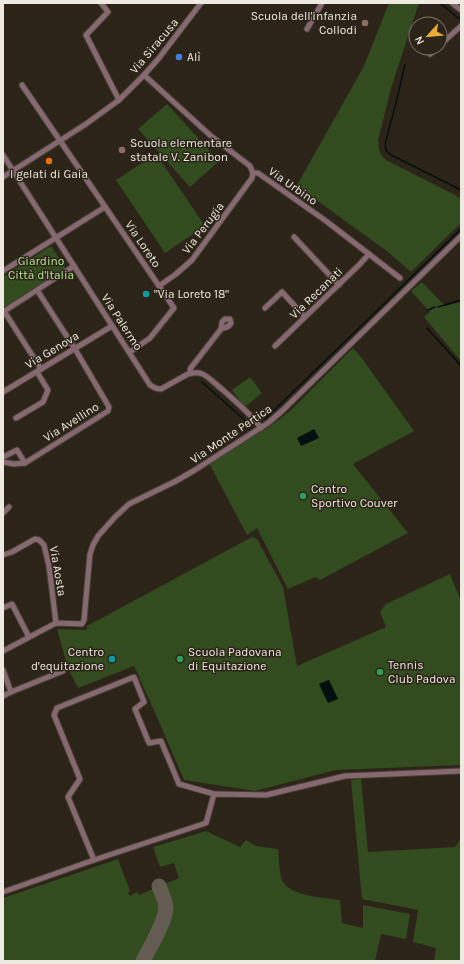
<svg xmlns="http://www.w3.org/2000/svg" width="464" height="964" font-family="Karla,sans-serif">
<rect width="100%" height="100%" fill="#2c2418"/>
<g fill="#324b1f">
<path d="M389,3H419L392,85L378,140L379,150L382,156L386,160L461,198V223L411,272L388,252L304,191L296,187L364,66Z"/>
<path d="M167,104L219,161L190,187L138,129Z"/>
<path d="M156,154L205,226L165,253L116,180Z"/>
<path d="M51,246L66,269L3,308V277Z"/>
<path d="M422,282L445,306L461,302V361L424,317L430,312L411,291Z"/>
<path d="M353,348L361,357L414,431L353,464L408,533L320,580L316,577L288,589L257,528L247,535L209,463L269,427L290,411Z"/>
<path d="M250,377L262,393L245,407L232,390Z"/>
<path d="M252,537L257,539L283,587L297,666L386,627L380,612L386,604L450,574L461,601V765L336,770L255,791L184,780L160,724L134,666L78,688L68,668L57,629L85,630L87,629V626Z"/>
<path d="M361,779L368,852L455,847L461,838V961H434L436,948L413,942L418,910L362,899L351,780Z"/>
<path d="M206,831L240,847L246,840L256,846L278,849C279,857 279,872 282,880C288,896 325,898 340,900L342,923L363,928V905L410,914L406,939L381,934L375,961H3V898L118,859L130,891L128,893L130,896L137,892L139,895L179,878L174,863L160,867L153,847Z"/>
</g>
<g fill="#040f0f">
<path d="M314,429L319,438L301,446L297,438Z"/>
<path d="M329,680L338,699L328,703L319,684Z"/>
</g>
<g fill="none" stroke-linecap="round" stroke-linejoin="round">
<g stroke="#040f0f" stroke-width="1.5">
<path d="M440,3L457,17L461,19"/>
<path d="M405,65L395,107L386,140C384,149 386,152 393,156L461,190"/>
<path d="M438,307L461,300"/>
<path d="M428,310L435,307"/>
<path d="M427,328L456,360L461,366"/>
<path d="M202,382L249,424L253,425"/>
<path d="M265,419L461,229"/>
</g>
<path stroke="#645c52" stroke-width="15" d="M143,961C150,947 166,921 166,907C165,900 162,893 159,886"/>
<defs>
<g id="street">
<path d="M101,3L108,12L86,35L119,100"/>
<path d="M452,3L461,10"/>
<path d="M307,29L322,3"/>
<path d="M440,45L461,26"/>
<path d="M430,54L437,48"/>
<path d="M144,75L211,136L250,166L253,173"/>
<path d="M22,85L63,145L174,308L150,338L130,352"/>
<path d="M3,155L150,385C154,388 156,389 161,389L188,374C192,373 196,372 200,373C209,376 216,385 223,390C236,402 250,413 261,428"/>
<path d="M253,173H258L326,221L400,278"/>
<path d="M3,177L86,124L119,100L144,75L159,58L201,3"/>
<path d="M294,237L339,285"/>
<path d="M3,271L105,207"/>
<path d="M159,286L176,274L192,260L252,178L253,173"/>
<path d="M265,308L282,292L305,317"/>
<path d="M4,311L41,369"/>
<path d="M3,312L74,266"/>
<path d="M275,346L360,264L369,254"/>
<path d="M191,373L190,369L221,329L222,322L225,319H230L231,323C229,328 225,327 221,329"/>
<path d="M3,392L112,326"/>
<path d="M16,418L43,402L48,390L37,372"/>
<path d="M3,457L17,450L25,463"/>
<path d="M3,462L14,464L25,463L108,411L109,407L75,349L37,290"/>
<path d="M3,513L9,507"/>
<path d="M3,555L12,552L35,539L39,540L44,545L49,566L56,623"/>
<path d="M3,608L12,604L29,637"/>
<path d="M3,651L56,623L82,624L84,620L90,554L93,545L98,536L115,517L129,504L176,481L195,470L268,423L283,410L461,236"/>
<path d="M3,670L11,692L63,671"/>
<path d="M3,696L11,692"/>
<path d="M94,860L68,797L80,779L54,715L57,708L134,677L144,702L135,709L149,743L161,741L179,784L214,794"/>
<path d="M3,892L94,860L206,823L214,794L266,795L345,776L461,771"/>
</g>
</defs>
<use href="#street" stroke="#474034" stroke-width="7"/>
<use href="#street" stroke="#866870" stroke-width="5"/>
</g>
<g fill="#8d6e63" stroke="#2c2418" stroke-width="1.5">
<circle cx="365" cy="23" r="4"/>
<circle cx="122" cy="150" r="4"/>
</g>
<circle fill="#3f7fe0" stroke="#2c2418" stroke-width="1.5" cx="179" cy="57" r="4"/>
<circle fill="#e8710a" stroke="#2c2418" stroke-width="1.5" cx="49" cy="161" r="4"/>
<g fill="#0f9aa8" stroke="#2c2418" stroke-width="1.5">
<circle cx="146" cy="294" r="4"/>
<circle cx="112" cy="659" r="4"/>
</g>
<g fill="#2e9e5b" stroke="#2c2418" stroke-width="1.5">
<circle cx="303" cy="496" r="4"/>
<circle cx="180" cy="659" r="4"/>
<circle cx="380" cy="672" r="4"/>
</g>
<g text-anchor="middle" dominant-baseline="central" stroke-width="3" stroke-linejoin="round" paint-order="stroke">
<g font-size="12" fill="#eee9e1" stroke="#2c2418" text-anchor="start">
<text x="357" y="16" text-anchor="end">Scuola dell'infanzia<tspan x="357" dy="14">Collodi</tspan></text>
<text x="187" y="57">Alì</text>
<text x="130" y="143">Scuola elementare<tspan x="130" dy="14">statale V. Zanibon</tspan></text>
<text x="49" y="174" text-anchor="middle">I gelati di Gaia</text>
<text x="154" y="294">"Via Loreto 18"</text>
<text x="311" y="489">Centro<tspan x="311" dy="14">Sportivo Couver</tspan></text>
<text x="104" y="652" text-anchor="end">Centro<tspan x="104" dy="14">d'equitazione</tspan></text>
<text x="188" y="652">Scuola Padovana<tspan x="188" dy="14">di Equitazione</tspan></text>
<text x="388" y="665">Tennis<tspan x="388" dy="14">Club Padova</tspan></text>
</g>
<g font-size="12" fill="#eee9e1" stroke="#2c2418">
<text transform="translate(154 46) rotate(-50)">Via Siracusa</text>
<text transform="translate(293 186) rotate(35)">Via Urbino</text>
<text transform="translate(203 228) rotate(-53)">Via Perugia</text>
<text transform="translate(143 244) rotate(56)">Via Loreto</text>
<text transform="translate(316 293) rotate(-44)">Via Recanati</text>
<text transform="translate(122 322) rotate(57)">Via Palermo</text>
<text transform="translate(52 350) rotate(-31)">Via Genova</text>
<text transform="translate(71 422) rotate(-32)">Via Avellino</text>
<text transform="translate(231 434) rotate(-34)">Via Monte Pertica</text>
<text transform="translate(58 571) rotate(80)">Via Aosta</text>
</g>
<g font-size="12" fill="#b4e494" stroke="#2c2418">
<text x="41" y="261">Giardino<tspan x="41" dy="14">Città d'Italia</tspan></text>
</g>
</g>
<rect width="464" height="964" fill="none" stroke="#eee9e1" stroke-width="8"/>
<g transform="translate(428 36) rotate(243)"><circle r="19" fill="#2c2418" stroke="#7a7368"/>
<path d="M0-3L7 15L0 10L-7 15Z" fill="#e9ab38"/>
<text y="-6" font-size="11" font-weight="bold" text-anchor="middle" fill="#eee9e1">N</text>
</g>
</svg>
